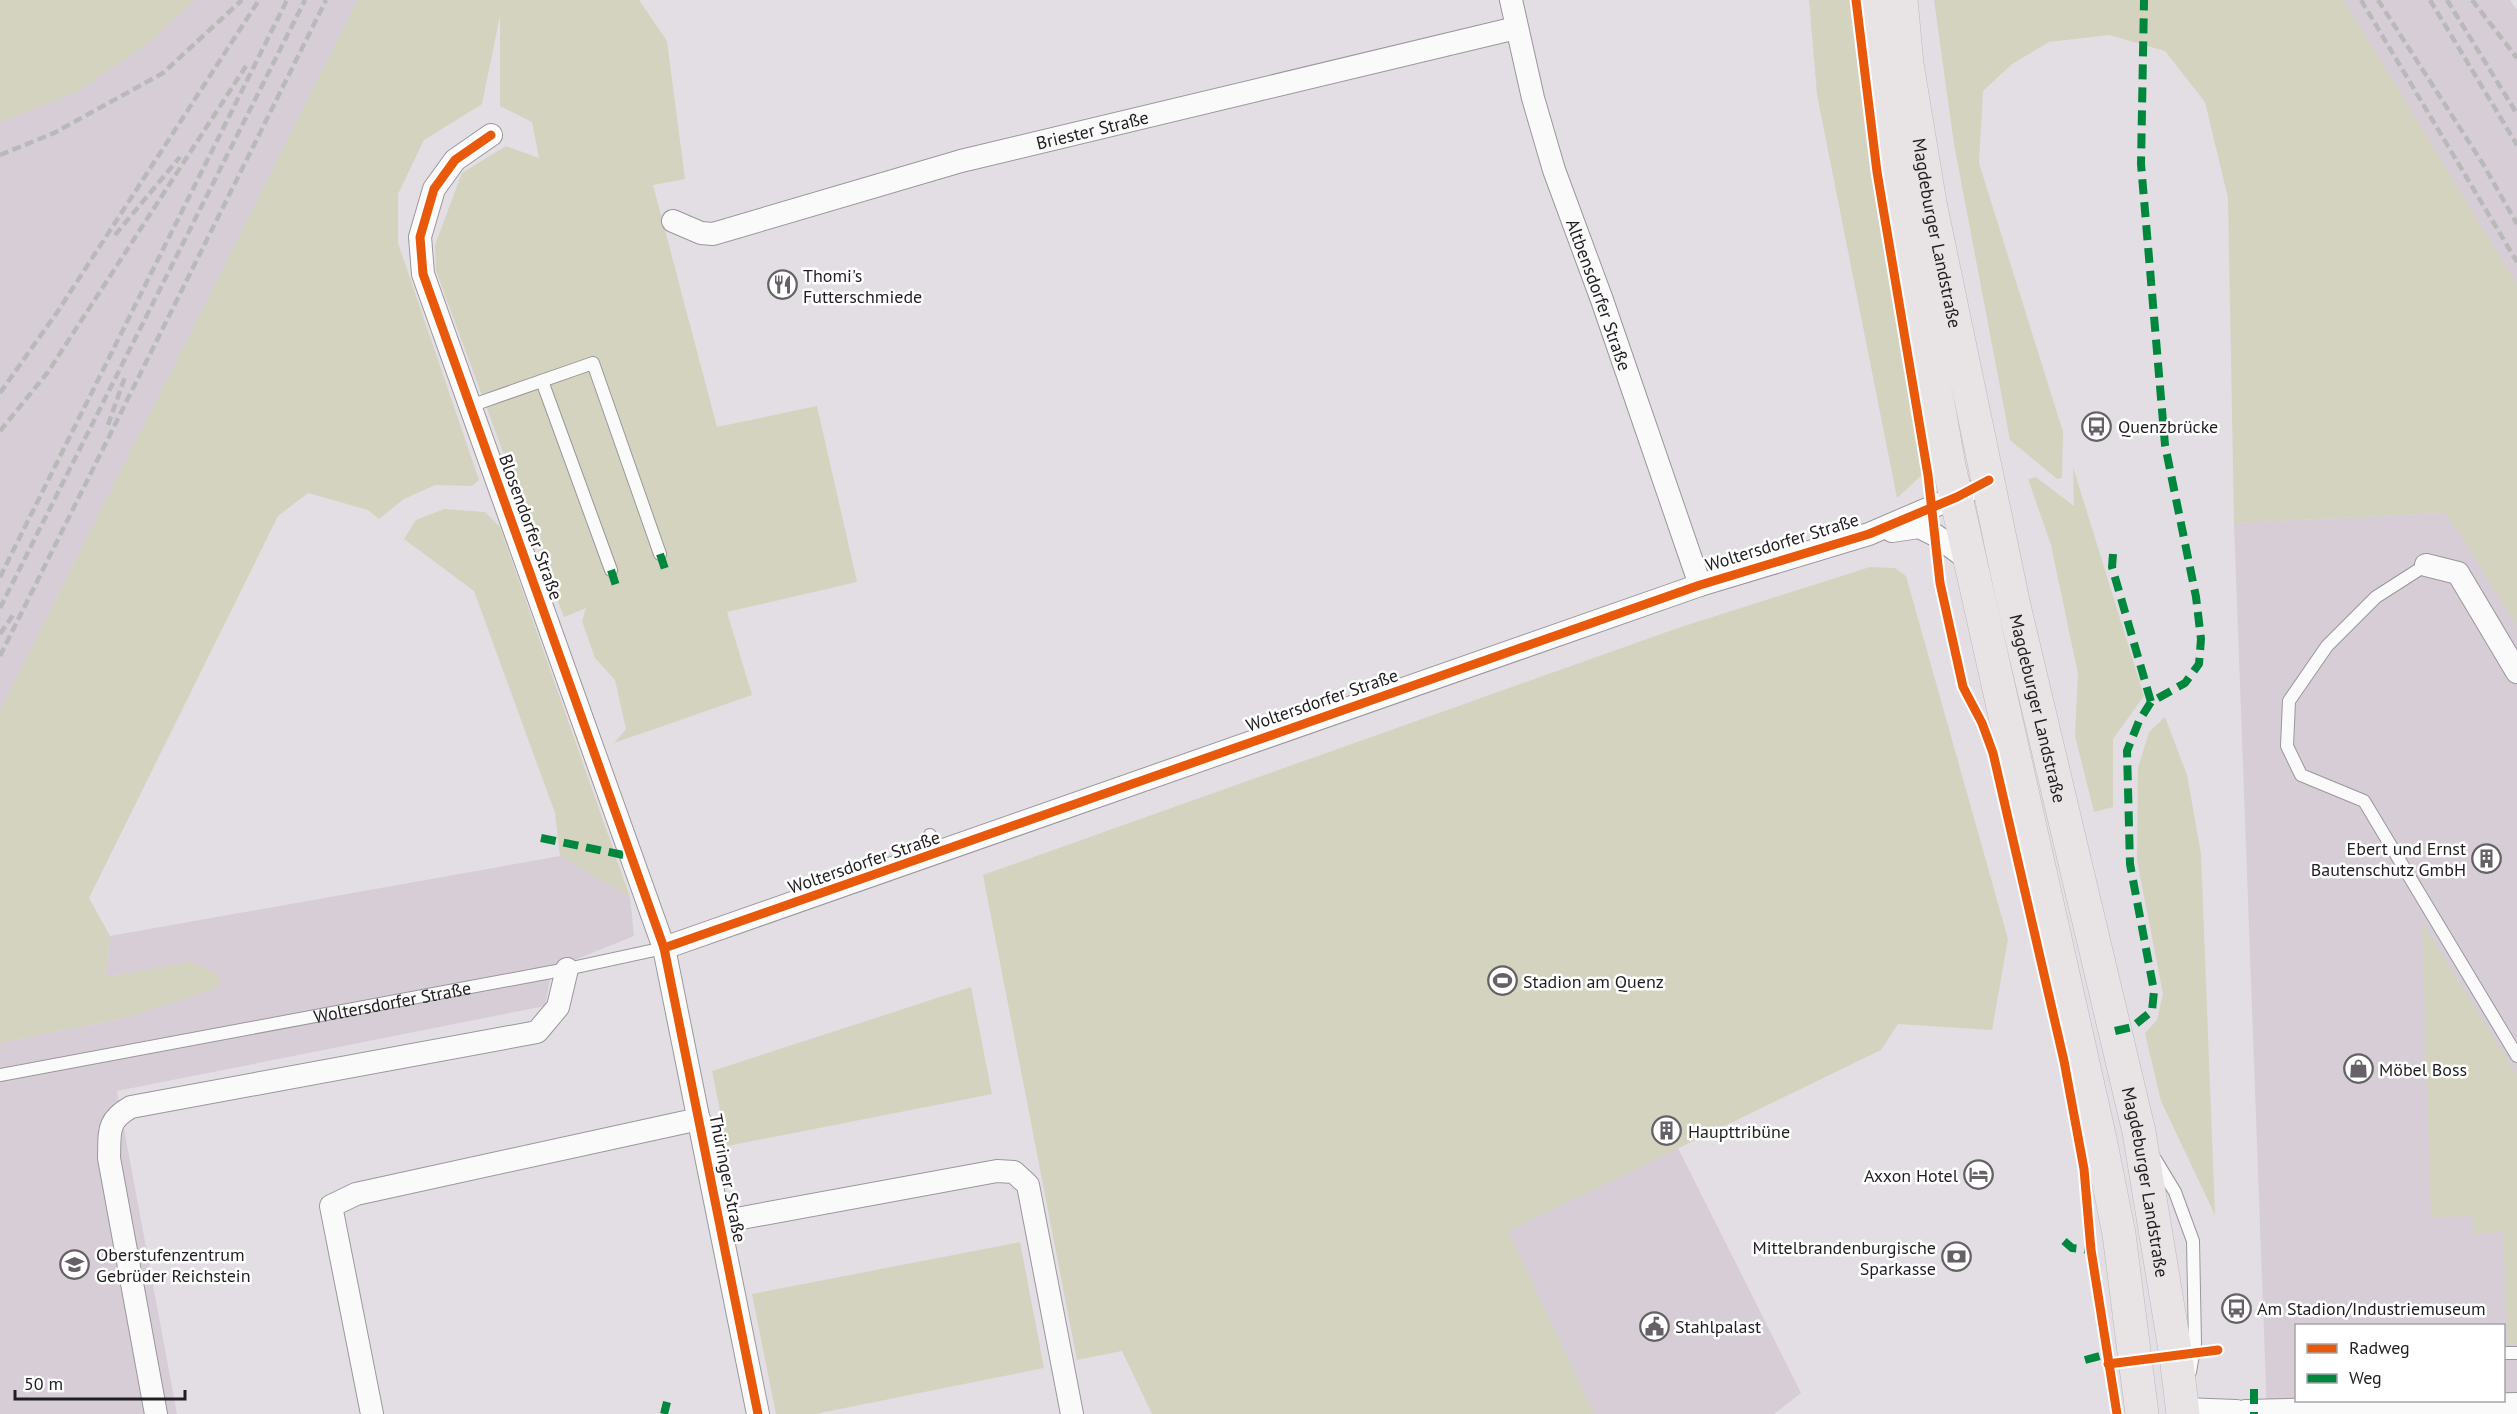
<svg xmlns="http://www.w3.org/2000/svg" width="2517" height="1414" font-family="'PT Sans',sans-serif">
<rect width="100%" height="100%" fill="#e3dee4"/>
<g fill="#d6cdd7" fill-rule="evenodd">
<path d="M0,0H358L0,711Z"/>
<path d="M2344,0H2510L2517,10V285Z"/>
<path d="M2444,513L2463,538L2517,627V1414H2267L2234,523ZM2296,1326H2504V1400H2296Z"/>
<path d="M560,856L630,897L634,936L552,969L545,1006L117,1091L177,1414H0V1043L121,1019L218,987L191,962L105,977L110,936Z"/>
<path d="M1678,1148L1801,1393L1774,1414H1594L1507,1231Z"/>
</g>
<g fill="#d4d3bf">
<path d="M0,0H195L150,42L75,93L0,122Z"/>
<path d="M358,0H639L667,41L685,179L653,185L717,427L817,406L857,582L727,612L752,695L614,743L626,729L615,680L595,658L582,621L586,608L564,617L436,271L435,245L462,173L506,146L539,158L532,122L500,106V16L482,104L424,140L398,194V243L479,480L472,486L435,485L404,499L379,519L368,510L308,493L278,516L89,898L110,936L105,977L191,962L220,975L218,988L121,1019L0,1043V711Z"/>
<path d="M1809,0H1851L1873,170L1924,473L1897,498L1817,95Z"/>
<path d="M1934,0H2344L2517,285V627L2463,538L2444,513L2234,523L2228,198L2205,102L2165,51L2109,35L2049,42L2012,64L1983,91L1979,163L2063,432L2062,478L2057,479L2010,440L1954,144Z"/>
<path d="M2073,467L2144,696L2113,739V807L2094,812L2075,736L2078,674L2051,545L2028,479L2036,477L2074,506Z"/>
<path d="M444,509L485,512L500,527L630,897L560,856L555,813L474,591L404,539L416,520Z"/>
<path d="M1870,567L1895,568L1906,576L2008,939L1992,1030L1898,1024L1881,1050L1508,1231L1594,1414H1152L1122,1351L1077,1360L983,875L1678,628Z"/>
<path d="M2165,717L2187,775L2201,854L2215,1215L2161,1101L2145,1033L2157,1020L2163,994L2137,860L2138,768L2149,732Z"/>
<path d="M2422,922L2517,1075V1343H2508L2503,1232L2474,1234L2472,1216L2431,1217Z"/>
<path d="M971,987L992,1094L727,1146L712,1071Z"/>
<path d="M1020,1242L1044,1368L815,1414H776L752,1294Z"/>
</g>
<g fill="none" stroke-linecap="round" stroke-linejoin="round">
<defs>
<g id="service">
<path d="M542,381L611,570"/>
<path d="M470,406L593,363L660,554"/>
<path d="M2426,565L2376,597L2327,646L2289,701L2287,746L2301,775L2364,801L2517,1056"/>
<path d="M930,835L936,854"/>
<path id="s1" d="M0,1075L567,969L664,948"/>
<path d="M2155,1159L2175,1192L2193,1241L2195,1343L2190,1372"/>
<path d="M2504,1353H2517"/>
</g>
<g id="minor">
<path id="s2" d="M1511,0L1533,98L1554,170L1602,300L1700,585"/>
<path d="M491,135L455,160L434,189L420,237L423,274L664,948L758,1414"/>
<path id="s3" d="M673,221L701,233L713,234L961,161L1516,28"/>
<path d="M1892,531L1919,527L1935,535L1969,560"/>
<path d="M2426,565L2458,573L2517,672"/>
<path d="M664,948L1700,585L1869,534L1967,492"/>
<path d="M720,1222L997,1171L1014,1172L1028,1185L1072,1414"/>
<path d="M156,1414L109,1158C110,1132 106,1121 131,1107L537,1032L558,1007L567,969"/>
<path d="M372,1414L331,1206L356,1194L699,1119"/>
</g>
<g id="tertiary">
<path d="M2183,1412L2236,1414"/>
<path d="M2246,1414L2517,1407"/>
</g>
<g id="primary">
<path d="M1877,0L1901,195L1949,466L2100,1139L2119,1234L2142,1414"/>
<path id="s4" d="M1901,0L1907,64L1930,203L2014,606L2139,1132L2176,1356L2183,1414"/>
</g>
</defs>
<use href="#service" stroke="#9a979b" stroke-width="14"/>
<use href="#minor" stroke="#9a979b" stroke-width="24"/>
<use href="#tertiary" stroke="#9a979b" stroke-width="30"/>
<use href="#primary" stroke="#bcb9bd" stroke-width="34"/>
<use href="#service" stroke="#fbfafb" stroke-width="12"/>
<use href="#minor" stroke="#fbfafb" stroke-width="22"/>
<use href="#tertiary" stroke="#fbfafb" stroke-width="28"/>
<use href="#primary" stroke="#e8e3e4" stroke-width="33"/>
<g stroke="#b9b9ba" stroke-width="4.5" stroke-dasharray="9 4.5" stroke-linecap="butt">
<path d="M2361,0L2517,262"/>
<path d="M2378,0L2483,164L2517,224"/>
<path d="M2430,0L2517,145"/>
<path d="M2447,0L2517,114"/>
<path d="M2472,0L2517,58"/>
<path d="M0,155L54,133L163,73L242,0"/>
<path d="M115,235L180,157"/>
<path d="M0,393L58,311L259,0"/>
<path d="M108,425L125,377"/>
<path d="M0,431L48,372L246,66"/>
<path d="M0,577L287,0"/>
<path d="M0,608L305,0"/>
<path d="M0,634L13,615"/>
<path d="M0,656L326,0"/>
</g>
<g stroke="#00873e" stroke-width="8" stroke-dasharray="15 8" stroke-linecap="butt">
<path d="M660,554L666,572"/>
<path d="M2113,554L2112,567L2151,702"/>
<path d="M611,570L617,589"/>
<path d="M541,838L633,857"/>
<path d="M2115,1031L2132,1027L2152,1011L2154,991L2130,864L2127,751L2139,721L2151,702L2185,683L2199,664L2201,639L2196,597L2165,445L2141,164L2144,0"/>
<path d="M2064,1241L2072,1248L2091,1250"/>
<path d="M2085,1360L2107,1354"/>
<path d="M2254,1389V1414"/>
<path d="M664,1414L667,1402"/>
</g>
<defs>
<g id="cycleway">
<path d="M1856,0L1877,172L1928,475L1940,583L1963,687L1982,723L1993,753L2064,1061L2084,1169L2091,1250L2117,1414"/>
<path d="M491,135L455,160L434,189L420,237L423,274L664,948L758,1414"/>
<path d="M664,948L1700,585L1869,534L1957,497L1989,480"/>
<path d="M2108,1364L2218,1350"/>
</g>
</defs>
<use href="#cycleway" stroke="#fff" stroke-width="13"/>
<use href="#cycleway" stroke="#e8590c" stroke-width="9"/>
</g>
<defs>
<symbol id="restaurant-ring" viewBox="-11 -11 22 22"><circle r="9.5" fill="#fff" stroke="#656166" stroke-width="1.5"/><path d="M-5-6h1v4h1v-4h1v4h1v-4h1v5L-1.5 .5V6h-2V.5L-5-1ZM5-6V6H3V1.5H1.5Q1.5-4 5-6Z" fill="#656166"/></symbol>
<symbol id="bus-ring" viewBox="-11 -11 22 22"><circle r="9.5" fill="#fff" stroke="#656166" stroke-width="1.5"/><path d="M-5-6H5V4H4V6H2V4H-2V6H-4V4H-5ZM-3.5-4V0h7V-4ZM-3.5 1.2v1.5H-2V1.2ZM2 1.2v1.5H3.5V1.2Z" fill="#656166"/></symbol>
<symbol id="building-ring" viewBox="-11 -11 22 22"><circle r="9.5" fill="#fff" stroke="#656166" stroke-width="1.5"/><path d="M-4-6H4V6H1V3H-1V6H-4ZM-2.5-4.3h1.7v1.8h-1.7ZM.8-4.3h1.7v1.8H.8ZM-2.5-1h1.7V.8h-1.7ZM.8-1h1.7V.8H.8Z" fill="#656166"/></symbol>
<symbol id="stadium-ring" viewBox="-11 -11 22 22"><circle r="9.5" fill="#fff" stroke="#656166" stroke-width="1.5"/><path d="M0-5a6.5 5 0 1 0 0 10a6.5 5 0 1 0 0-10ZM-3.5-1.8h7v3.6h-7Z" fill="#656166"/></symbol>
<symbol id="shop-ring" viewBox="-11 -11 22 22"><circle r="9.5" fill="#fff" stroke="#656166" stroke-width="1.5"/><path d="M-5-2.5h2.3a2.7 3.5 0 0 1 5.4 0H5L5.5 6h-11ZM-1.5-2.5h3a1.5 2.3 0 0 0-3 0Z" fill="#656166"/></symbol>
<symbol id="hotel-ring" viewBox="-11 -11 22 22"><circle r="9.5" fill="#fff" stroke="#656166" stroke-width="1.5"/><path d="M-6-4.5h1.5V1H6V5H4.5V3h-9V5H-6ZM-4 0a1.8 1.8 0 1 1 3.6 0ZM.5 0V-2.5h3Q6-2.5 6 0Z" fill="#656166"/></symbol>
<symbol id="bank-ring" viewBox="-11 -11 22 22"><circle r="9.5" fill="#fff" stroke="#656166" stroke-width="1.5"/><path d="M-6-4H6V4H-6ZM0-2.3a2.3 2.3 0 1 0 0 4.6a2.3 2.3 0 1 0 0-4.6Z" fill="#656166"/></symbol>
<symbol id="school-ring" viewBox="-11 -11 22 22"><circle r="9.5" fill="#fff" stroke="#656166" stroke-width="1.5"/><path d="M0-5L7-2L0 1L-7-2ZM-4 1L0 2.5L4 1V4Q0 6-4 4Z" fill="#656166"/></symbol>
<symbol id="civic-ring" viewBox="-11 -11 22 22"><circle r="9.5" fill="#fff" stroke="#656166" stroke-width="1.5"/><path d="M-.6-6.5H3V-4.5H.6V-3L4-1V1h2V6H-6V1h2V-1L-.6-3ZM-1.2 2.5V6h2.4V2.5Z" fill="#656166"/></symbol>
</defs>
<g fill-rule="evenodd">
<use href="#restaurant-ring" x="766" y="268" width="33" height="33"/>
<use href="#bus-ring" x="2080" y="410" width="33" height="33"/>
<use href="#building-ring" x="2470" y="842" width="33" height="33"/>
<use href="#stadium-ring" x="1486" y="964" width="33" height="33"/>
<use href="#shop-ring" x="2342" y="1052" width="33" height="33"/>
<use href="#building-ring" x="1650" y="1114" width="33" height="33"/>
<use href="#hotel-ring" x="1962" y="1158" width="33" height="33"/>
<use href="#bank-ring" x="1940" y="1240" width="33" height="33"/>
<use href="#school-ring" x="58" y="1248" width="33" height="33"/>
<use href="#bus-ring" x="2220" y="1292" width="33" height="33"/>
<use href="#civic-ring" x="1638" y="1310" width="33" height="33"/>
</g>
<g text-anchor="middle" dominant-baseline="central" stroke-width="5" stroke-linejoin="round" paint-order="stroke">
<g font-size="18" fill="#211e22" stroke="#fff">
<text stroke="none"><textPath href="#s3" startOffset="436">Briester Straße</textPath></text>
<text stroke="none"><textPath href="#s4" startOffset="236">Magdeburger Landstraße</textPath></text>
<text stroke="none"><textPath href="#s2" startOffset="308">Altbensdorfer Straße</textPath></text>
<text transform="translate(531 527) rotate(70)">Blosendorfer Straße</text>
<text transform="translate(1782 542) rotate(-17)">Woltersdorfer Straße</text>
<text transform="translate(1322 700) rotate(-19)">Woltersdorfer Straße</text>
<text stroke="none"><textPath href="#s4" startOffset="722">Magdeburger Landstraße</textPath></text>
<text transform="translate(864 862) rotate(-19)">Woltersdorfer Straße</text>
<text stroke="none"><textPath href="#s1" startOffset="399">Woltersdorfer Straße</textPath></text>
<text transform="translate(728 1178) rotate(79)">Thüringer Straße</text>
<text stroke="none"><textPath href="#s4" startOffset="1208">Magdeburger Landstraße</textPath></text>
</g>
<g font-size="18" fill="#211e22" stroke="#fff" text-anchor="start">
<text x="803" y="275">Thomi's<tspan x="803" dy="21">Futterschmiede</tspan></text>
<text x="2118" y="426">Quenzbrücke</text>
<text x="2466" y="848" text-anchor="end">Ebert und Ernst<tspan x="2466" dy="21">Bautenschutz GmbH</tspan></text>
<text x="1523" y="981">Stadion am Quenz</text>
<text x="2379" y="1069">Möbel Boss</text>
<text x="1688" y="1131">Haupttribüne</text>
<text x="1958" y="1175" text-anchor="end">Axxon Hotel</text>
<text x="1936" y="1247" text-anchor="end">Mittelbrandenburgische<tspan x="1936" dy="21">Sparkasse</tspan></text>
<text x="96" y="1254">Oberstufenzentrum<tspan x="96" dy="21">Gebrüder Reichstein</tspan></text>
<text x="2257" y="1308">Am Stadion/Industriemuseum</text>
<text x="1675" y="1326">Stahlpalast</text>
</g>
</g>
<rect x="2295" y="1324" width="210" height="78" fill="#ffffff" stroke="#a6a5a7" stroke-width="1.5"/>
<rect x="2307" y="1344" width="30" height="9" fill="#e8590c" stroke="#a6a5a7" stroke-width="1.5"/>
<text x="2349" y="1354" font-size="18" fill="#211e22">Radweg</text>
<rect x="2307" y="1374" width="30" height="9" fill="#00873e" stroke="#a6a5a7" stroke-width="1.5"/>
<text x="2349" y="1384" font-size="18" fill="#211e22">Weg</text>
<path d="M15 1390v9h170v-9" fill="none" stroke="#211e22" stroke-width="3"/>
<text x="24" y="1390" font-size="18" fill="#211e22" stroke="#ffffff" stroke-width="4.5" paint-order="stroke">50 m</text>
</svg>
